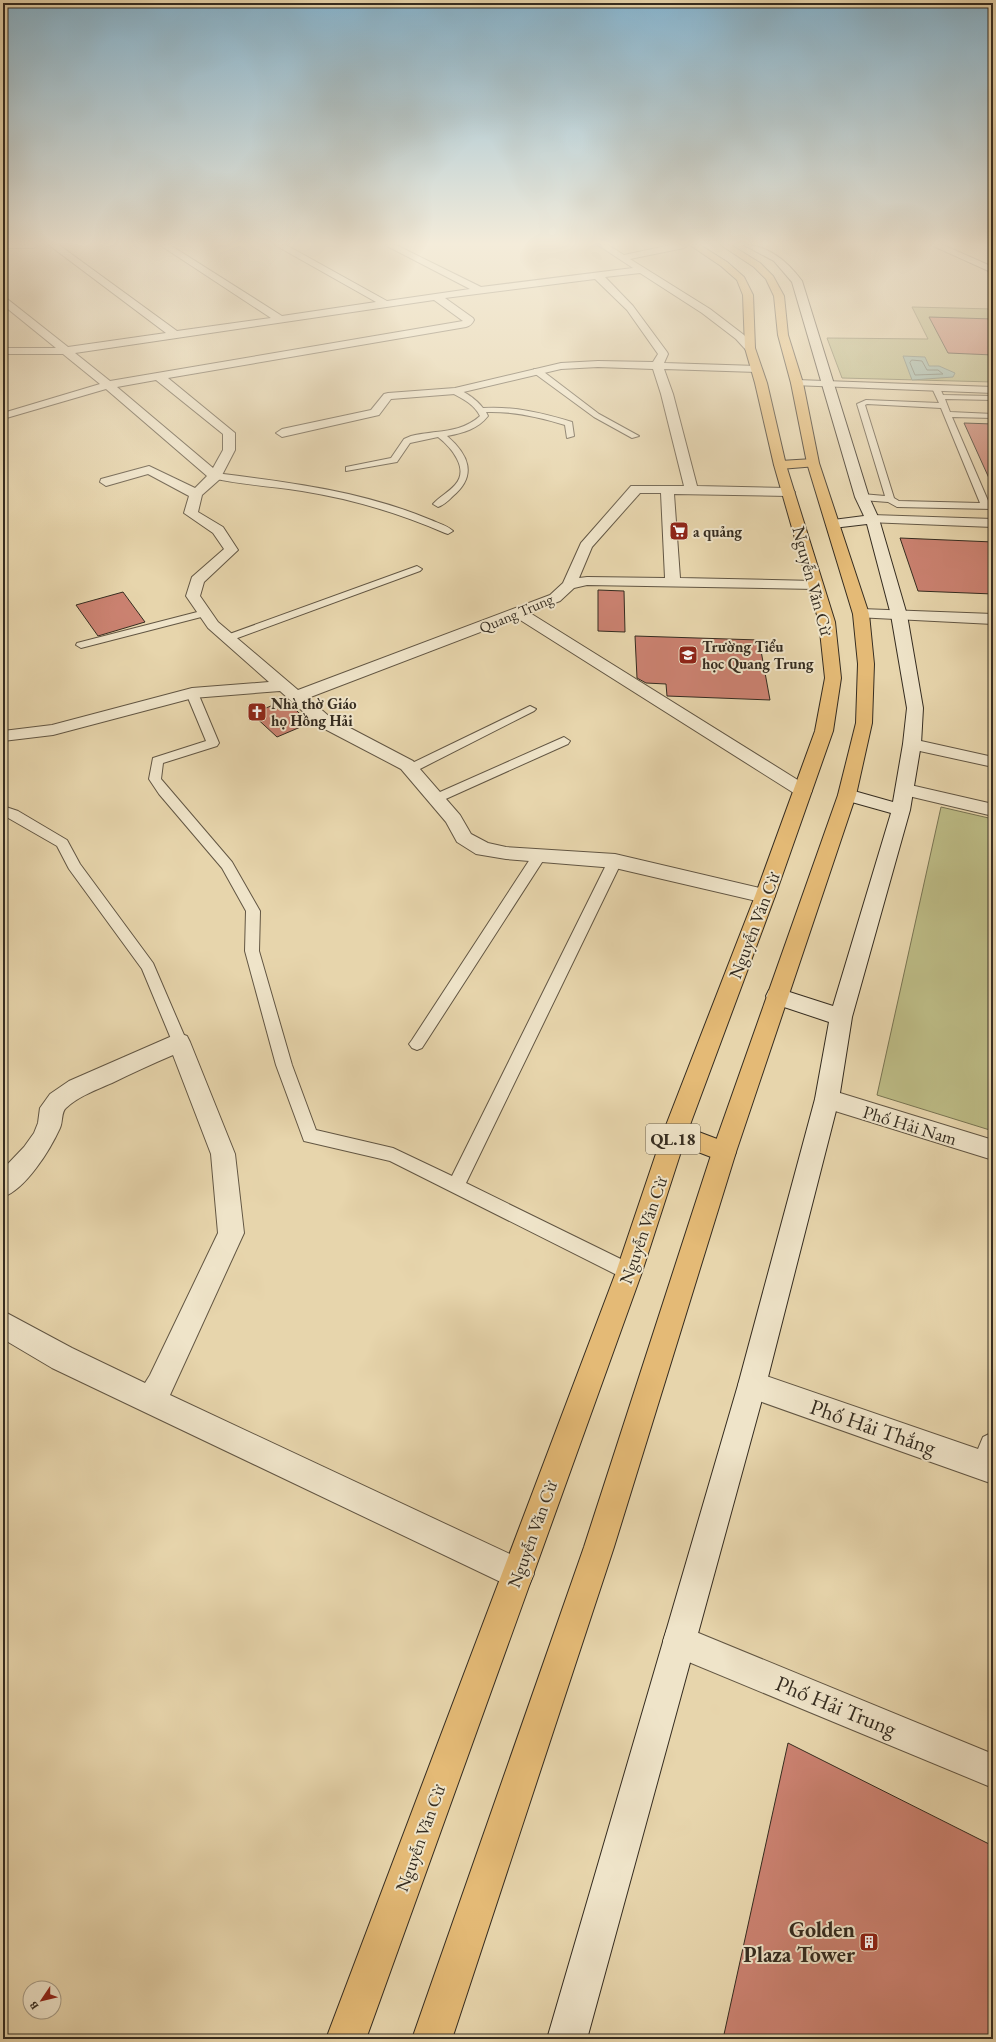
<svg xmlns="http://www.w3.org/2000/svg" width="996" height="2042" font-family="'EB Garamond',serif">
<rect width="100%" height="100%" fill="#e7d5ac"/>
<filter id="stains"><feTurbulence type="fractalNoise" baseFrequency=".005" numOctaves="4"/><feColorMatrix values="0 0 0 0 .2 0 0 0 0 .09 0 0 0 0 .02 0 0 0 .5 -.17"/></filter>
<radialGradient id="worn" r=".72"><stop offset=".6" stop-color="#630" stop-opacity="0"/><stop offset="1" stop-color="#630" stop-opacity=".3"/></radialGradient>
<g fill="#bcbb85" stroke="#787452">
<path d="M912,307L993,309V382L842,378L827,338L928,339Z"/>
<path d="M941,807L993,819V1131L877,1095Z"/>
</g>
<path fill="#97b8ae" stroke="#708075" d="M903,356L925,357L929,366H939L955,373L953,377L912,380Z"/>
<g fill="none" stroke-linecap="round" stroke-linejoin="round">
<path stroke="#667267" stroke-width="1" d="M912,360L922,361L927,370H938L943,374L915,375L910,363Z"/>
</g>
<g fill="#cb8271" stroke="#352c20">
<path d="M929,317L993,319V355L948,353Z"/>
<path d="M964,423L993,424V487Z"/>
<path d="M900,538L993,542V594L918,591Z"/>
<path d="M598,590L624,591L625,632L598,631Z"/>
<path d="M123,592L145,622L98,636L76,605Z"/>
<path d="M635,636L759,640L770,700L667,696L666,684L646,683L637,678Z"/>
<path d="M285,700L310,723L277,737L252,714Z"/>
<path d="M788,1743L993,1846V2039H723Z"/>
</g>
<g fill="none" stroke-linecap="round" stroke-linejoin="round">
<defs>
<g id="lane">
<path d="M534,369H540L599,414L639,436L632,438L594,417L534,373Z"/>
<path d="M933,386H939L943,395L993,396V400L945,399L950,412L993,414V418L952,417L989,503H993V509L897,507L888,502L862,500L858,497L862,494L885,496L857,404L866,400L939,403L932,388ZM867,404L941,408L980,503L899,501L894,498L865,405Z"/>
<path d="M452,389C462,388 477,400 483,408C514,406 543,413 572,422L574,436L567,438L565,425C539,417 513,411 486,412L488,416C478,429 463,433 447,436C468,454 478,475 453,496C449,500 444,505 438,507L433,504C439,497 449,492 455,485C470,469 451,447 438,437L410,443L397,462L346,471V467L391,458L404,439L411,436C435,430 460,434 480,416C474,404 463,399 452,393Z"/>
<path d="M215,473C288,482 363,491 431,520C438,523 448,526 453,531L448,534L445,533C399,513 352,499 302,491C273,486 241,485 212,478L211,476Z"/>
<path d="M417,566L422,569L420,571L232,640H224L223,638L224,636Z"/>
<path d="M205,610L210,613L209,615L81,648L76,645L77,643Z"/>
<path d="M192,690L198,693L219,743L217,746L163,763L161,779L232,862L260,911L259,951L292,1065L316,1130L393,1148L452,1176L608,861L610,858H620L622,861L466,1183L635,1266L638,1272L635,1278L629,1280L623,1278L390,1161L304,1141L276,1065L245,951L246,911L222,868L159,794L149,779L153,758L206,741L186,693Z"/>
<path d="M530,706L536,709L534,711L414,772L410,773L404,769L406,766Z"/>
<path d="M564,737L570,741L568,744L439,802H431L429,799L431,796Z"/>
<path d="M3,806L18,811L67,840L80,864L153,963L187,1042L184,1046L179,1048L174,1046L142,969L69,869L57,846L3,815Z"/>
<path d="M539,852L544,853L546,856L422,1048L417,1050L412,1048L409,1044L412,1040L534,853Z"/>
</g>
<g id="street">
<path d="M3,245H38L34,248H3Z"/>
<path d="M49,245H59L177,331L271,318L160,245H170L282,316L376,302L275,245H286L387,301L470,289L385,245H396L481,287L633,268L598,245H608L624,255L671,245H688L684,248L630,259L710,309L744,335L755,348L754,350H746L736,339L702,313L640,273L605,277L633,306L667,352L668,354L664,363L757,366L762,369L757,372L664,369L673,394L697,486L788,488L795,492L788,496L674,494L680,578L815,581L820,582L822,585L820,588L815,589L587,585L574,588L560,601L530,613L809,787L812,791L809,795L803,797L797,795L517,618L308,698L331,718L413,761L460,815L471,834L488,843L506,847L615,854L772,891L775,896L772,901L765,903L615,868L506,859L476,854L457,842L446,822L401,769L319,726L280,691L193,698L53,735L3,741V731L52,725L192,688L269,682L208,628L186,596L192,577L224,549L213,533L184,513L189,496L148,474L106,486L100,482L101,479L149,466L195,488L207,476L106,389L3,419V413L100,384L63,354H3V348H56L3,305V297L6,298L68,347L166,333ZM595,279L627,310L658,354L653,362L598,361L561,363L455,388L388,393L384,394L371,410L282,429L276,433L282,437L379,415L391,399L455,394L561,369L598,367L653,369L661,394L684,486H631L581,543L563,583L550,595L298,690L218,622L200,596L204,582L238,550L223,527L198,512L202,495L220,479L235,450V433L168,378L466,327C470,326 472,324 474,320L473,318L445,298ZM434,300L463,321L110,381L75,353ZM156,380L223,434V450L213,468L117,387ZM640,493H661L665,578L587,577L579,578L592,547Z"/>
<path d="M931,245H943L993,267V273Z"/>
<path d="M797,380L993,387V393L793,385L791,383Z"/>
<path d="M872,515L993,519V527L867,522L865,519L867,516Z"/>
<path d="M861,609L993,614V624L856,617L853,614L856,611Z"/>
<path d="M912,739L993,757V767L906,748L903,744L906,740Z"/>
<path d="M906,784L993,804V816L900,794L897,790L900,786Z"/>
<path d="M179,1033L187,1036L190,1042L235,1154L244,1233L170,1395L529,1563L534,1574L529,1585L518,1590L507,1585L52,1368L3,1339V1311L72,1348L145,1383L150,1375L218,1233L211,1154L173,1055C152,1064 132,1073 112,1083C96,1090 79,1096 66,1108C61,1112 63,1122 60,1128C50,1150 26,1189 3,1197V1169L24,1147L34,1133L38,1123L40,1108L50,1094L69,1081Z"/>
<path d="M827,1089L993,1140V1160L819,1106L815,1099L819,1092Z"/>
<path d="M752,1371L978,1449L983,1437L993,1432V1484L742,1395L738,1385L742,1375Z"/>
<path d="M679,1625L993,1754V1788L667,1653L663,1641L667,1629Z"/>
</g>
<path id="secondary" d="M744,245C768,245 788,262 802,281L869,497L879,519L907,615L923,708L921,744L910,810L852,1017L839,1099L766,1385L587,2039H547L738,1385L815,1099L829,1022L769,1002L766,996L769,990L777,988L833,1006L891,813L841,799L838,795L841,791L847,789L893,802L903,744L907,708L891,615L867,524L833,528L828,527L826,524L828,521L833,520L864,516L855,497L792,282L774,261Z"/>
<g id="primary">
<path d="M690,245H700L727,262L744,277L753,295L755,348L767,383L786,465L835,622L841,678L833,731L775,896L687,1133L642,1272L366,2039H326L616,1272L663,1133L755,896L815,731L825,678L819,622L774,465L755,383L745,348L743,295L737,280L721,266Z"/>
<path d="M721,245H731L760,263L773,276L784,296L788,335L803,383L819,463L869,614L874,664L872,723L856,795L736,1152L614,1547L452,2039H412L584,1547L712,1152L838,795L856,723L858,664L853,614L807,463L791,383L778,335L774,296L766,279L754,267Z"/>
</g>
<g id="highway">
<path d="M813,459L819,463L817,466L780,469L774,465L780,461Z"/>
<path d="M675,1123L733,1145L736,1152L733,1159L724,1162L667,1140L663,1133L667,1126Z"/>
</g>
</defs>
<use href="#lane" stroke="#625643" stroke-width="2"/>
<use href="#street" stroke="#625643" stroke-width="2"/>
<use href="#secondary" stroke="#352c20" stroke-width="2"/>
<use href="#primary" stroke="#352c20" stroke-width="2"/>
<use href="#highway" stroke="#352c20" stroke-width="2"/>
<use href="#lane" fill="#efe4c9" fill-rule="evenodd"/>
<use href="#street" fill="#efe4c9" fill-rule="evenodd"/>
<use href="#secondary" fill="#efe4c9" fill-rule="evenodd"/>
<use href="#primary" fill="#e4ba76" fill-rule="evenodd"/>
<use href="#highway" fill="#e4ba76" fill-rule="evenodd"/>
</g>
<linearGradient id="sky" x2="0" y2="1"><stop stop-color="#87b6d1"/><stop offset="0.46" stop-color="#f4ecda"/><stop offset="1" stop-color="#f4ecda" stop-opacity="0"/></linearGradient>
<rect width="996" height="531" fill="url(#sky)"/>
<defs>
<symbol id="supermarket-square" viewBox="-11 -11 22 22"><rect x="-9" y="-9" width="18" height="18" rx="4" fill="#8f2418" stroke="#efe4c9"/><path d="M-6-5.5h2.5l.6 2H6L4.5 2H-2.5L-4.4-4H-6ZM-1.5 3.2a1.3 1.3 0 1 0 .1 0ZM3 3.2a1.3 1.3 0 1 0 .1 0Z" fill="#fff"/></symbol>
<symbol id="school-square" viewBox="-11 -11 22 22"><rect x="-9" y="-9" width="18" height="18" rx="4" fill="#8f2418" stroke="#efe4c9"/><path d="M0-5L7-2L0 1L-7-2ZM-4 1L0 2.5L4 1V4Q0 6-4 4Z" fill="#fff"/></symbol>
<symbol id="church-square" viewBox="-11 -11 22 22"><rect x="-9" y="-9" width="18" height="18" rx="4" fill="#8f2418" stroke="#efe4c9"/><path d="M-1.2-6h2.4v3.5h3.3v2.4h-3.3V6h-2.4V-.1h-3.3v-2.4h3.3Z" fill="#fff"/></symbol>
<symbol id="building-square" viewBox="-11 -11 22 22"><rect x="-9" y="-9" width="18" height="18" rx="4" fill="#8f2418" stroke="#efe4c9"/><path d="M-4-6H4V6H1V3H-1V6H-4ZM-2.5-4.3h1.7v1.8h-1.7ZM.8-4.3h1.7v1.8H.8ZM-2.5-1h1.7V.8h-1.7ZM.8-1h1.7V.8H.8Z" fill="#fff"/></symbol>
</defs>
<g fill-rule="evenodd">
<use href="#supermarket-square" x="668" y="520" width="22" height="22"/>
<use href="#school-square" x="677" y="644" width="22" height="22"/>
<use href="#church-square" x="246" y="701" width="22" height="22"/>
<use href="#building-square" x="858" y="1931" width="22" height="22"/>
</g>
<g text-anchor="middle" dominant-baseline="central" stroke-width="4" stroke-linejoin="round" paint-order="stroke">
<g font-size="15" font-weight="bold" fill="#352c20" stroke="#efe4c9" text-anchor="start">
<text x="693" y="531">a quảng</text>
<text x="702" y="646">Trường Tiểu<tspan x="702" dy="17">học Quang Trung</tspan></text>
<text x="271" y="703">Nhà thờ Giáo<tspan x="271" dy="17">họ Hồng Hải</tspan></text>
</g>
<g font-size="15" fill="#352c20" stroke="#efe4c9">
<text transform="translate(516 613) rotate(-23)">Quang Trung</text>
</g>
<rect fill="#efe4c9" stroke="#6d6353" stroke-width="1" x="646" y="1124" width="54" height="30" rx="3"/>
<g font-size="17" font-weight="bold" fill="#352c20">
<text x="673" y="1139">QL.18</text>
</g>
<g font-size="18" fill="#352c20" stroke="#efe4c9">
<text transform="translate(813 581) rotate(75)">Nguyễn Văn Cừ</text>
<text transform="translate(754 925) rotate(-69)">Nguyễn Văn Cừ</text>
<text transform="translate(910 1125) rotate(17)">Phố Hải Nam</text>
<text transform="translate(643 1230) rotate(-71)">Nguyễn Văn Cừ</text>
<text transform="translate(532 1534) rotate(-70)">Nguyễn Văn Cừ</text>
<text transform="translate(420 1838) rotate(-70)">Nguyễn Văn Cừ</text>
</g>
<g font-size="22" fill="#352c20" stroke="#efe4c9">
<text transform="translate(873 1427) rotate(19)">Phố Hải Thắng</text>
<text transform="translate(836 1706) rotate(22)">Phố Hải Trung</text>
</g>
<g font-size="22" font-weight="bold" fill="#352c20" stroke="#efe4c9" text-anchor="end">
<text x="855" y="1929">Golden<tspan x="855" dy="25">Plaza Tower</tspan></text>
</g>
</g>
<rect width="996" height="2042" fill="none" stroke="#e7d5ac" stroke-width="16"/>
<rect x="4" y="4" width="988" height="2034" fill="none" stroke="#352c20" stroke-width="2"/>
<rect x="8" y="8" width="980" height="2026" fill="none" stroke="#352c20"/>
<g transform="translate(42 2000) rotate(235)"><circle r="19" fill="#efe4c9" stroke="#a59a85"/>
<path d="M0-3L7 15L0 10L-7 15Z" fill="#8f2418"/>
<text y="-6" font-size="11" font-weight="bold" text-anchor="middle" fill="#352c20">B</text>
</g>
<rect width="100%" height="100%" filter="url(#stains)"/>
<rect width="100%" height="100%" fill="url(#worn)"/>
</svg>
